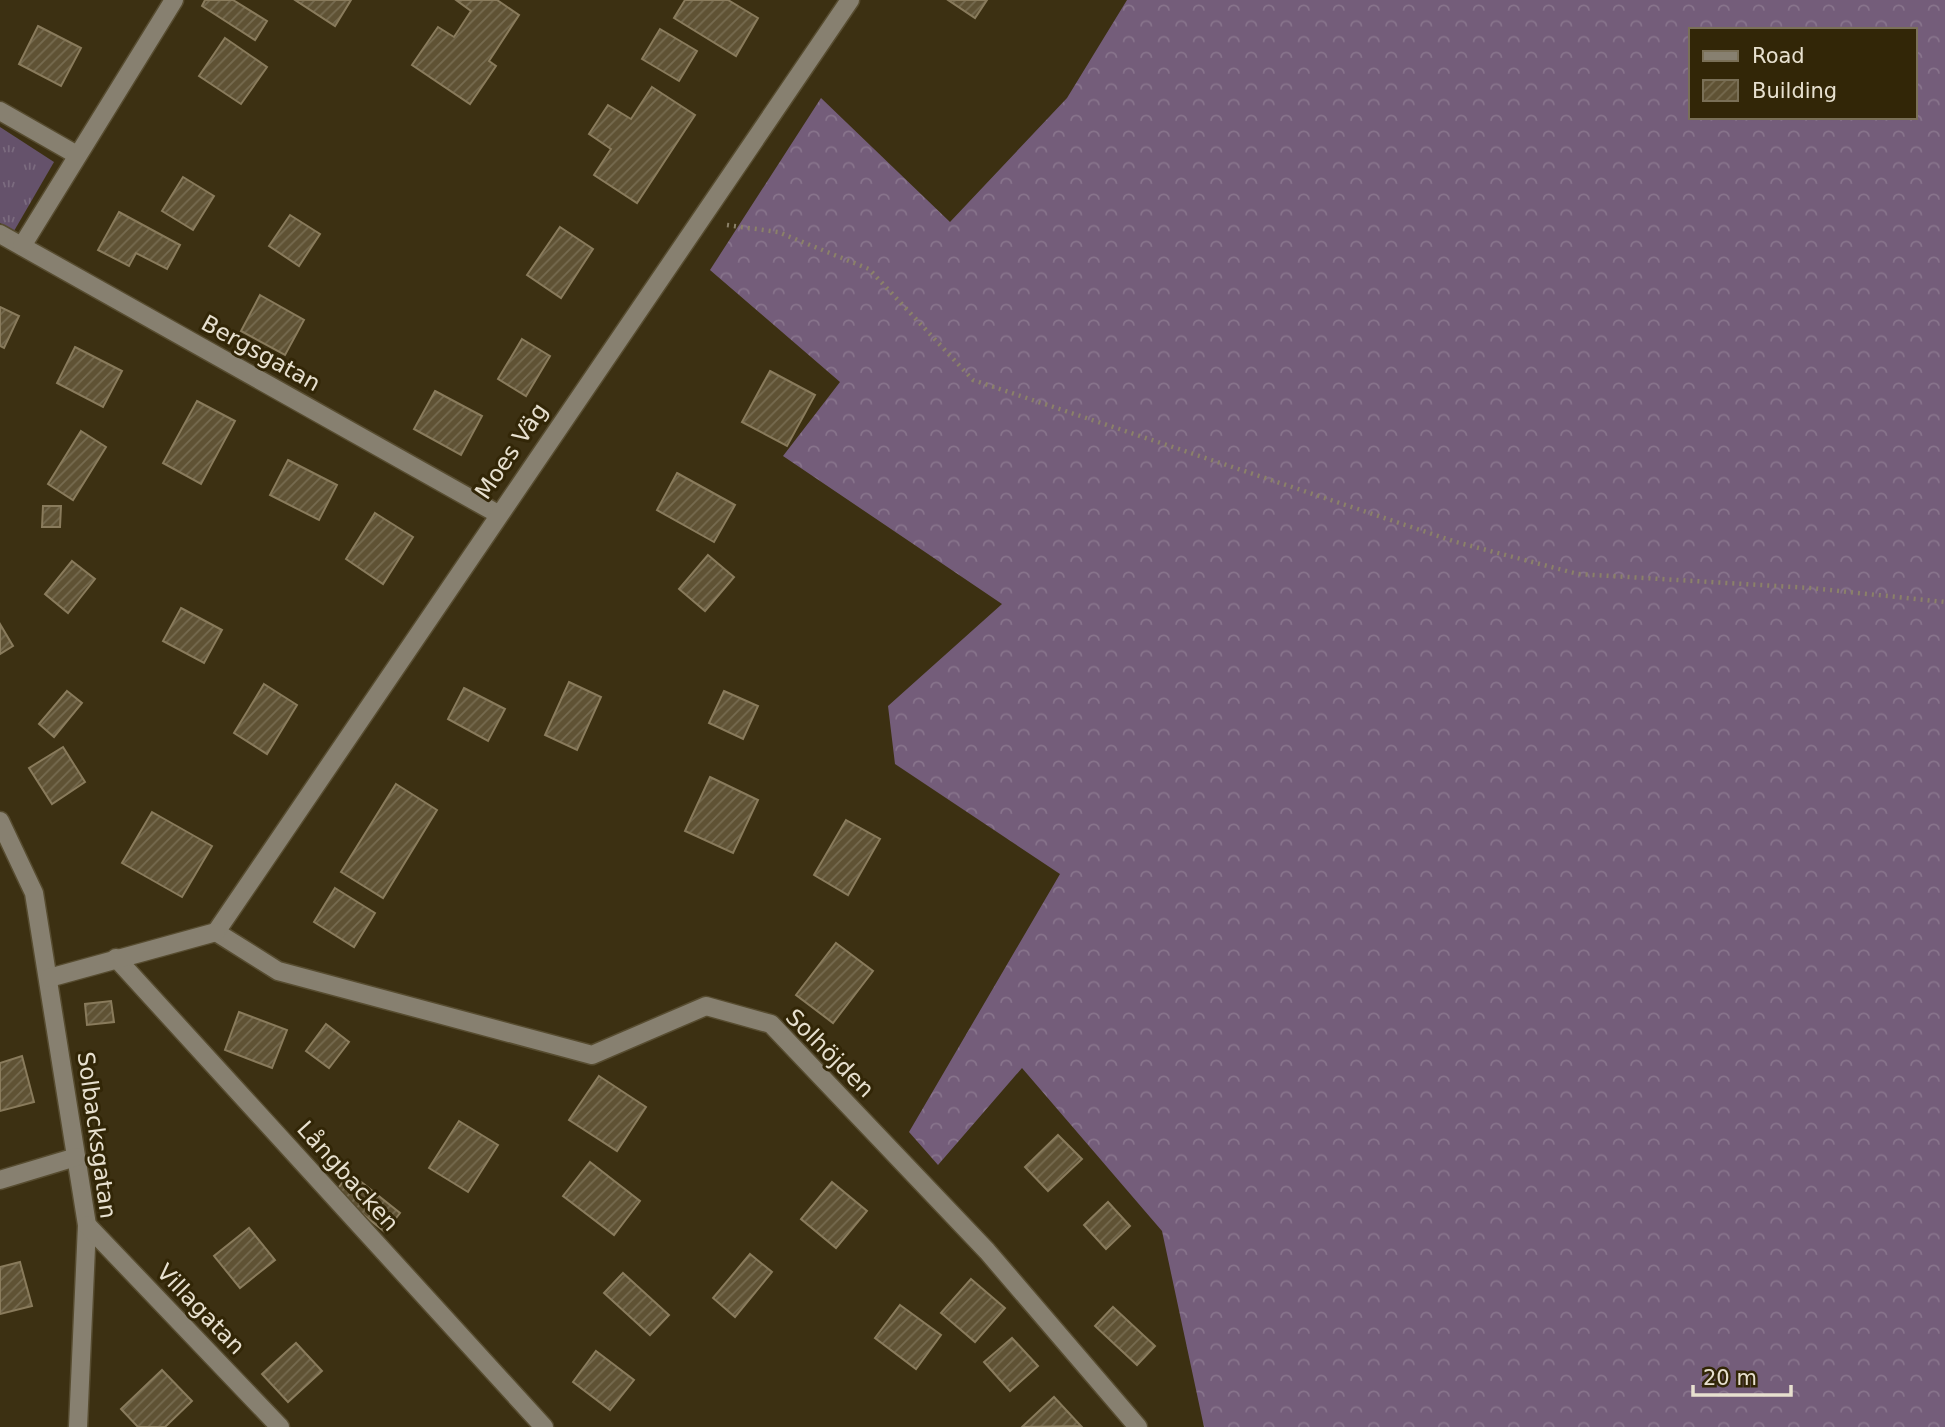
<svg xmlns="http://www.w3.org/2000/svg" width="1945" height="1427" font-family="'DejaVu Sans',sans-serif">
<defs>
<pattern id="grass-tufts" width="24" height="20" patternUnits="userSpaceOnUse" patternTransform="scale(1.75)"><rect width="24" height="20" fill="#65526b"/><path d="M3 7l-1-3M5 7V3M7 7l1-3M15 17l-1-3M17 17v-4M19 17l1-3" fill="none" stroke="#7b6b7f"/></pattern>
<pattern id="forest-crowns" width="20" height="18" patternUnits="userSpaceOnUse" patternTransform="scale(1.75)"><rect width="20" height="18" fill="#745d7a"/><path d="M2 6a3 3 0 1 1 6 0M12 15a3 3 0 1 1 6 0" fill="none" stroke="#88748c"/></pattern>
<pattern id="building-hatch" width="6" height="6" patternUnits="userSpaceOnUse" patternTransform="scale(1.75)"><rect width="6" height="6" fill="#5f5234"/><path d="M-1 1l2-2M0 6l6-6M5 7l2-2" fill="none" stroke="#766b50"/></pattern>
</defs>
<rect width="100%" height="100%" fill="#3c3012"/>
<path fill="url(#grass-tufts)" d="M0,127L54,162L14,231L0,223Z"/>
<path fill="url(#forest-crowns)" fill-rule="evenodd" d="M1127,0H1945V1427H1204L1162,1231L1022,1068L938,1165L909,1132L1060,874L895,764L888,706L1002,604L783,456L840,382L710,270L821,98L950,222L1067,98ZM1691,30H1915V117H1691Z"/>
<g fill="url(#building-hatch)" stroke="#897b5c" stroke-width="2">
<path d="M205,0H233L267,21L255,40L202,6Z"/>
<path d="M295,0H351L335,26Z"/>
<path d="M456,0H497L519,15L489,61L496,66L470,104L412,65L438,27L454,37L471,11Z"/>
<path d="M685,0H728L758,18L736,56L674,18Z"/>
<path d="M948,0H987L975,18Z"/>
<path d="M38,26L81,48L61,86L19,64Z"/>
<path d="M660,29L697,51L679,81L642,59Z"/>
<path d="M225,38L267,67L241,104L199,76Z"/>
<path d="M652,87L695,115L637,203L594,175L611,149L589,134L608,105L631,119Z"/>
<path d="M183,177L214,196L193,230L162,211Z"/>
<path d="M119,212L180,245L167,269L136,253L129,266L98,250Z"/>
<path d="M290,215L320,234L299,266L269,246Z"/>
<path d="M560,227L593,249L561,298L527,275Z"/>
<path d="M260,295L304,320L285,355L241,331Z"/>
<path d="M0,307L19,316L4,348L0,346Z"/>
<path d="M522,339L550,356L526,396L498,379Z"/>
<path d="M75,347L122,371L103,407L57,383Z"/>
<path d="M770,371L815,395L787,446L742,422Z"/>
<path d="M435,391L482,416L461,455L414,429Z"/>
<path d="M197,401L235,421L201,484L163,463Z"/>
<path d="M81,431L106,447L73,500L48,484Z"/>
<path d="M288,460L337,485L319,520L270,495Z"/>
<path d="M677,473L735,505L714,542L657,510Z"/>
<path d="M43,506H61L60,527H42Z"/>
<path d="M375,513L413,537L383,584L346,559Z"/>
<path d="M708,555L734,577L705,611L679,589Z"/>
<path d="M72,561L95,579L68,613L45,594Z"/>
<path d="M181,608L222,630L204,663L163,641Z"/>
<path d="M0,624L13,646L0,654Z"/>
<path d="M569,682L601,697L577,750L545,735Z"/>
<path d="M264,684L297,705L267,754L234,733Z"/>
<path d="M464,688L505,709L488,741L448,719Z"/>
<path d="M67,691L82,703L54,737L39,724Z"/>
<path d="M724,691L758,706L743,739L709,723Z"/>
<path d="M63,747L85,782L52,804L29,768Z"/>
<path d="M710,777L758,800L733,853L685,831Z"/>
<path d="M396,784L437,810L383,898L341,872Z"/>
<path d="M152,812L212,846L182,897L122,863Z"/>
<path d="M846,820L880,839L848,895L814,875Z"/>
<path d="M335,888L375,913L354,947L314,922Z"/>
<path d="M836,943L873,971L833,1023L796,995Z"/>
<path d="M111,1001L114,1022L87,1025L85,1004Z"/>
<path d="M239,1012L287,1030L272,1068L225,1050Z"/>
<path d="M326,1024L349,1042L329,1068L306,1051Z"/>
<path d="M22,1056L34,1102L0,1111V1063Z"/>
<path d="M599,1076L646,1107L617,1151L569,1120Z"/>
<path d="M459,1121L498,1145L468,1192L429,1168Z"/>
<path d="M1058,1135L1082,1159L1048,1191L1025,1167Z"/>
<path d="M590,1162L640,1201L614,1235L563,1196Z"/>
<path d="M350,1173L400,1213L385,1232L335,1192Z"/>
<path d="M832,1182L867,1211L836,1248L801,1219Z"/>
<path d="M1108,1202L1130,1226L1106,1249L1084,1225Z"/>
<path d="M249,1228L275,1260L240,1288L214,1256Z"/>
<path d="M750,1254L772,1272L735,1317L713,1298Z"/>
<path d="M20,1262L32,1306L0,1314V1267Z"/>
<path d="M623,1273L669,1315L650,1335L604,1293Z"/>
<path d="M971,1279L1005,1308L975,1342L941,1313Z"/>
<path d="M900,1305L941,1335L916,1369L875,1338Z"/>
<path d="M1113,1307L1155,1346L1137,1365L1095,1326Z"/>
<path d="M1012,1338L1038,1366L1010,1391L984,1362Z"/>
<path d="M296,1343L322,1371L288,1402L262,1374Z"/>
<path d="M596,1351L634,1380L610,1410L573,1382Z"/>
<path d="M162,1370L192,1401L165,1427H138L121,1409Z"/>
<path d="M1054,1397L1081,1426L1022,1427Z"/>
</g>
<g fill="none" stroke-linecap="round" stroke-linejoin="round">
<defs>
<g id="minor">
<path d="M0,111L77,155"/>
<path d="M0,234L498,514"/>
<path d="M22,246L174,0"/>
<path d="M0,821L34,893L87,1225L78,1427"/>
<path d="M216,932L278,971L592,1055L706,1006L771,1024L987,1251L1138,1427"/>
<path d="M216,932L850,0"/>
<path d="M116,958L544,1427"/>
<path d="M49,978L216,932"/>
<path d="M0,1180L76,1157"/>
<path d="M87,1225L280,1427"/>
</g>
</defs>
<use href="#minor" stroke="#574c30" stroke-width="21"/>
<path stroke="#8b8169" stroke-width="4.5" stroke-dasharray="2 5" stroke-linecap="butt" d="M727,225L778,232L869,269L973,380L1456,542L1578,574L1810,588L1945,602"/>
<use href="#minor" stroke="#878070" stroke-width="18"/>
</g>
<g text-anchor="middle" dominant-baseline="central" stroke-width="6" stroke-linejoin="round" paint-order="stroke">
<g font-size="23" fill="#e7e0cf" stroke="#322607">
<text transform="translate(261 353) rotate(29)">Bergsgatan</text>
<text transform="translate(511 451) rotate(-56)">Moes Väg</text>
<text transform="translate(830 1053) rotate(45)">Solhöjden</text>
<text transform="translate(97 1135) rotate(82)">Solbacksgatan</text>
<text transform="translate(348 1176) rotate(48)">Långbacken</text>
<text transform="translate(201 1309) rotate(46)">Villagatan</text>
</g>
</g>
<rect x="1689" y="28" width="228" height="91" fill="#322607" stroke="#7a7057" stroke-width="2"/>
<rect x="1703" y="51" width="35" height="10" fill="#878070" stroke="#7a7057" stroke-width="2"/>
<text x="1752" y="63" font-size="21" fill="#e7e0cf">Road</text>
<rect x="1703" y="80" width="35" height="21" fill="url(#building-hatch)" stroke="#7a7057" stroke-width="2"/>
<text x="1752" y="98" font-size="21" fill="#e7e0cf">Building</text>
<path d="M1693 1385v10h98v-10" fill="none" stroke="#e7e0cf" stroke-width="3.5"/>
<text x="1703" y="1385" font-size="21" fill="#e7e0cf" stroke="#322607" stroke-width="5" paint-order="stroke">20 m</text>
</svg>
